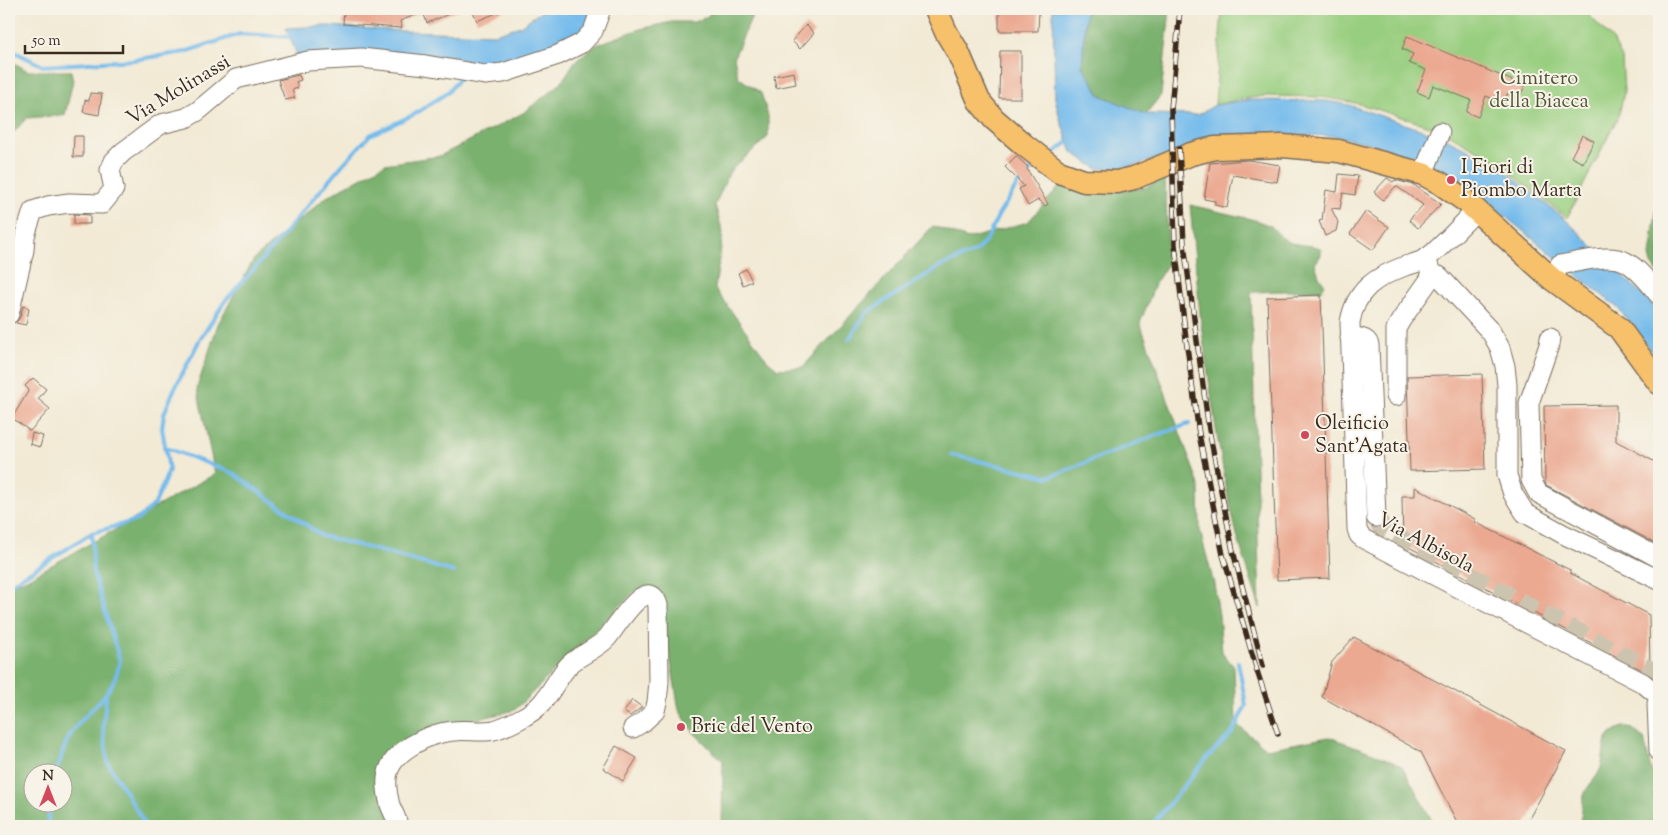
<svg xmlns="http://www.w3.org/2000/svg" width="1668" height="835" font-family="'Sorts Mill Goudy',serif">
<rect width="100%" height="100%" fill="#f7f3e8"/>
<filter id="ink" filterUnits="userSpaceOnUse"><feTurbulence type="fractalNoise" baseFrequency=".02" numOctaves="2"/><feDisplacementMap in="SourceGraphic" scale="10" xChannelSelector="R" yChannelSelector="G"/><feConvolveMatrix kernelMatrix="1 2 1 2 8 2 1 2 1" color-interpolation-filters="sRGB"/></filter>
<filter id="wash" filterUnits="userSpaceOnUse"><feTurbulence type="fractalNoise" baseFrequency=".0096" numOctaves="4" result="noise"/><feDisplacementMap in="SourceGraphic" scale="20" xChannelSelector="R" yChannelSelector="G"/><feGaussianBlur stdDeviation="1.12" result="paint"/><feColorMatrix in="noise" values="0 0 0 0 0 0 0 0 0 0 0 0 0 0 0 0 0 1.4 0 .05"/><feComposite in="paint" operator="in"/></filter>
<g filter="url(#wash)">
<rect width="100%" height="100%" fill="#f2ead5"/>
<path fill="#98ce7f" stroke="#6a7c4e" d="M1222,9H1583L1613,40L1622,58L1624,92L1619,115L1567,218L1493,159L1441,130L1373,108L1351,102L1322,97L1266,96L1241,99L1215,105Z"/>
<g fill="#7ab16e" stroke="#5a6e46" fill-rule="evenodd">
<path d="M712,9H755L734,57L738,77L761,93L768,116V137L730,171L715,205L723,233L715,289L768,361L778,369L803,367L933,226L968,239L1028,222L1061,185L1097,192L1144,188L1165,178L1169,262L1156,282L1140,323L1199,485L1200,531L1214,584L1219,615L1222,652L1234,667L1236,724L1267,749L1329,737L1373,753L1402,766L1435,826H722L723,761L694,733L679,710L660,598L635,591L515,710L426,732L388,758L393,826H9V585L25,580L215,474L197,388L218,324L254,259L325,198L385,164L440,156L523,113L560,84L576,60L596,45L640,29L672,22H695L708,16ZM32,772H62V802H32Z"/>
<path d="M1086,9H1170L1161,95L1145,115L1100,95L1082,65Z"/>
<path d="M9,60L28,71H71L73,81L65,115L27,118L9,137Z"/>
<path d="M1659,154V274L1652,264L1650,256L1657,204Z"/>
<path d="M1190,205L1255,220L1271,226L1281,237L1291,243L1318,247L1321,249V255L1315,264L1319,276L1325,285L1321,290L1251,292L1260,608L1238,539L1227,492L1216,429L1201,324Z"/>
<path d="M1623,727L1633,729L1644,739L1651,769L1659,792V826H1578C1583,816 1581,806 1584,796C1586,787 1595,780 1599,772C1608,753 1597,737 1623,727Z"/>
</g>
<g fill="#75bbec" stroke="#587285">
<path d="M545,9H594L588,30L571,40L493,68L297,55L286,28L328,26L404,31L495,34L520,26Z"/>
<path d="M1053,9H1086L1082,65L1100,95L1145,114L1198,115L1215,105L1247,100L1326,101L1349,105L1446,138L1500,167L1566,220L1659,311V362L1619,309L1464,183L1417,159L1368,143L1335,136L1277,134L1232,137L1121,169L1096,168L1072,152L1060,119L1055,98Z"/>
</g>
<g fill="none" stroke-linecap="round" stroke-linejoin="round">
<g stroke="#75bbec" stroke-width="4">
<path d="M9,49L43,66L133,60L185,52L240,34L294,37"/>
<path d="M1050,156L1072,139"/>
<path d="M1026,174L1038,165"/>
<path d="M849,339L866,313L941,266L975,252L986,241L998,216L1021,179"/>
<path d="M164,447L233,473L322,536L384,552L454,572"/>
<path d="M952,455L1049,477L1154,436L1189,424"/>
<path d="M9,585L92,533L137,520L155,504L169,470L162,428L164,414L173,392L199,341L225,301L261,261L343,164L370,135L415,114L448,92L460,77"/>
<path d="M106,697L103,728L108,763L146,826"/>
<path d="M56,772C61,760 64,743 72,732C91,705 113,698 120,661L93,572L92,533"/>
<path d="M45,826L48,821L50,802"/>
<path d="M1151,826L1208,757L1232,733L1246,705L1238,662"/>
</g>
</g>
<g id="blocks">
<g fill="#eba991">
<path d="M344,9H461L427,23L423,12L400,21L402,28L343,24Z"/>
<path d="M472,9H506L477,21Z"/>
<path d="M999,10H1039L1038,31H999Z"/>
<path d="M806,25L814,33L800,49L792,41Z"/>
<path d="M1407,36L1525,86L1519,98L1508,93L1503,103L1486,96L1478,117L1466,112L1471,100L1433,85L1429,97L1417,92L1426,70L1409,63L1413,54L1402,49Z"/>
<path d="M1000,51H1021V98H999Z"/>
<path d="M794,72L796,84L776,88L774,76Z"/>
<path d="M299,75L301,80L296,82L298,88L292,90L295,98L285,100L278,80Z"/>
<path d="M90,93L102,94L99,115L83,112L85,100L89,101Z"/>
<path d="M1582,135L1594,141L1583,163L1571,157Z"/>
<path d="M74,136H83V157H73Z"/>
<path d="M1016,156L1028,167L1027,169L1048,204L1045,206L1038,200L1028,206L1019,189L1024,186L1005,167Z"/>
<path d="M1248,160L1280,165L1277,182L1233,175L1227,208L1215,205V201L1204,199L1210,163Z"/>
<path d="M1339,174L1358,176L1355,195L1343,193L1340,209L1331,208L1338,222L1336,231L1325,236L1319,221L1322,220L1326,190L1337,192Z"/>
<path d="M1387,178L1393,182L1395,180L1414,185L1441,204L1418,228L1409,220L1423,205L1396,186L1383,200L1374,192Z"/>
<path d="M1366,211L1389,227L1373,250L1350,234Z"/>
<path d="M74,214L90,215V224H74Z"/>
<path d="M746,269L752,281L743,285L738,273Z"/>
<path d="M1321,295L1330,578L1277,580L1267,297Z"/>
<path d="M23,306L29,308L26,325L16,323L20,317Z"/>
<path d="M1482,374L1485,469L1410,471L1407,376Z"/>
<path d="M33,378L46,389L38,399L50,409L30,431L12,418L29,390L25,386Z"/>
<path d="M1616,405V441L1659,464V545L1546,485L1545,482L1544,406Z"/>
<path d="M32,433L43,436L40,447L30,444Z"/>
<path d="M1415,487L1475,519V522L1570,570V573L1649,615L1650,674L1403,544L1402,496H1415Z"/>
<path d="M1354,637L1566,751L1525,826H1459L1421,752L1322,697L1332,662Z"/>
<path d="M632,700L642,707L630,716L624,712Z"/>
<path d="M616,746L637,758L623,781L603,768Z"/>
</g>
</g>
</g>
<g filter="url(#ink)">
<use href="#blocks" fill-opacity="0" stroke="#7b6d5e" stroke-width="1"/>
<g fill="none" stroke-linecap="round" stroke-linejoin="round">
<path stroke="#cdc4b0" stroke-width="19" stroke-dasharray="19 9" stroke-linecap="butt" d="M1376,517L1382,528L1403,541L1650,670L1659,676"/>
<defs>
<g id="minor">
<path d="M1423,174L1440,132"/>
<path d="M1477,210C1462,224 1443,246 1427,258C1421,262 1412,264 1405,266C1376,277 1356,289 1350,322L1357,529L1359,535L1364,539L1643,683L1659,696L1657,704L1659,751"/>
<path d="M1426,258L1432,276H1439L1491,332L1500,348L1505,366L1507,385V475L1513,494L1525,513L1563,534L1659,580"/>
<path d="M1552,279L1560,265C1577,262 1610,253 1626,262C1639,269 1650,284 1659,295"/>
<path d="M9,314L24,250L25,236L33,211L48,206L69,203L102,204L114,189L110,170L114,161L123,152L161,124L186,118L198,111L236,79L308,61L361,58L426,65L485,75L503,73L558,55L582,43L593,31L601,9"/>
<path d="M1350,338C1357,337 1367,337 1369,345L1376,517"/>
<path d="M1550,338L1549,345L1529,403L1531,480L1538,493L1659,558"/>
<path d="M1396,396V329L1401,320L1432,276"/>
<path d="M398,826C397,818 393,813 390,805C388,797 386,787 387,779C388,752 429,733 453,731C467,729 481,733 494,730C508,726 532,714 541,704C552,692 558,676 570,664C581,654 597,649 607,638C615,629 648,572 658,605L659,682L657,702L655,711L643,722L633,728"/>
</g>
<path id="major" d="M936,9L946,32L958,52L979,101L994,119L1023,144L1059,172L1084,181L1117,182L1134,178L1191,154L1215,148L1283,146L1339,151L1423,174L1440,183L1467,202L1552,279L1619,328L1659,383"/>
</defs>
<use href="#minor" stroke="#7b6d5e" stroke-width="21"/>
<use href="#major" stroke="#7b6d5e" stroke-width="25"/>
<use href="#minor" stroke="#fff" stroke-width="19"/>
<use href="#major" stroke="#f7c06b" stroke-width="22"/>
<defs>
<g id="rail">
<path d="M1180,9L1171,109L1175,245L1186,339L1199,434L1223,555L1258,674L1278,734"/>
<path d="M1179,149L1184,244L1209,430L1233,551L1263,666"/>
</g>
</defs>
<use href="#rail" stroke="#3b2a1e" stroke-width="5.5"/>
<use href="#rail" stroke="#f7f3e8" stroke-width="4" stroke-dasharray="11" stroke-linecap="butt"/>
</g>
</g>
<g fill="#d1495b" stroke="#f7f3e8" stroke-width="2">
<circle cx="1451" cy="180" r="5"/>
<circle cx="1305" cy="435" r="5"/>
<circle cx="681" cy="727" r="5"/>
</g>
<g text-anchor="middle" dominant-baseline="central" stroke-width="4" stroke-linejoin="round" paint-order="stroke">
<g font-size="20" fill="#525336" stroke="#f7f3e8">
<text x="1539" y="79">Cimitero<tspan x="1539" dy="23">della Biacca</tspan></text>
</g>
<g font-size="20" fill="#3b2a1e" stroke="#f7f3e8">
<text transform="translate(179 91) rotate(-31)">Via Molinassi</text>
<text transform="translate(1425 544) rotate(28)">Via Albisola</text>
</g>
<g font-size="20" fill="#3b2a1e" stroke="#f7f3e8" text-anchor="start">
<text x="1461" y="168">I Fiori di<tspan x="1461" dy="23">Piombo Marta</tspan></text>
<text x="1315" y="424">Oleificio<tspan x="1315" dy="23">Sant'Agata</tspan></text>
<text x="691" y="727">Bric del Vento</text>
</g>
</g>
<rect width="1668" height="835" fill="none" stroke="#f7f3e8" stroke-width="30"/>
<g transform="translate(48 788)"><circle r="24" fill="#f7f3e8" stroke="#aca397"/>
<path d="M0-4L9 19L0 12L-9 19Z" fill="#d1495b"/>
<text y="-8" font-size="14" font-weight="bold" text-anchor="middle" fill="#3b2a1e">N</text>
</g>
<path d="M25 45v8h98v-8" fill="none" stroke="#3b2a1e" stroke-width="2.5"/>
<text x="32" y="45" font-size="15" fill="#3b2a1e" stroke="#f7f3e8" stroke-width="4" paint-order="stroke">50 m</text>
</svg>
